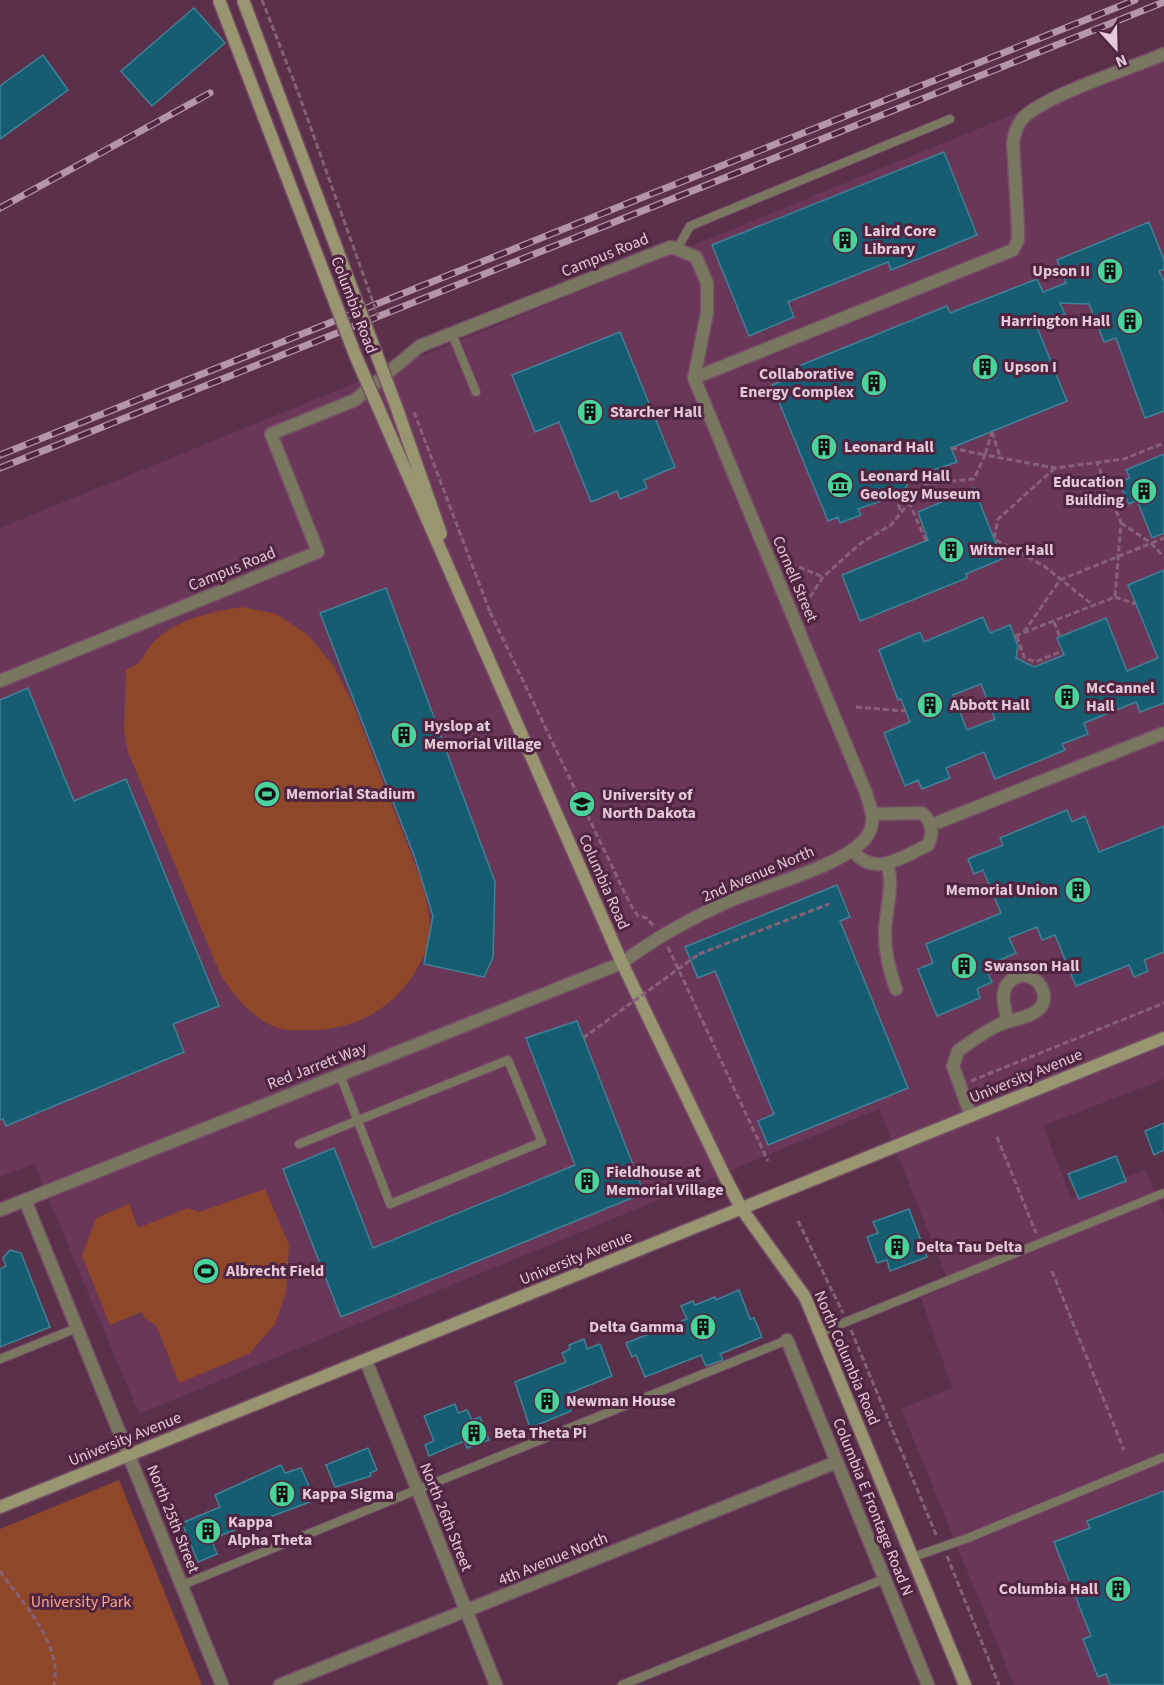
<svg xmlns="http://www.w3.org/2000/svg" width="1164" height="1685" font-family="'Source Sans 3',sans-serif">
<rect width="100%" height="100%" fill="#5b304b"/>
<path fill="#6a3758" d="M1164,53V1079L1043,1126L1071,1198L1146,1170L1164,1215V1685H1014L901,1409L952,1388L921,1298L950,1286L879,1109L139,1414L34,1164L0,1177V528Z"/>
<g fill="#8f4729">
<path d="M242,607L276,614L308,635L333,665L353,704L422,883C427,903 433,926 428,947C426,953 421,961 418,967C395,1009 352,1032 305,1030C297,1030 289,1031 282,1029C256,1023 235,997 221,976L128,752L124,731L126,670C144,662 140,659 151,645C170,621 213,611 242,607Z"/>
<path d="M265,1189L289,1245L286,1292L275,1324L249,1354L179,1383L156,1325L144,1318L142,1312L110,1325L82,1256L96,1218L129,1204L138,1228L188,1208L199,1212Z"/>
<path d="M119,1480L202,1685H0V1529Z"/>
</g>
<g fill="#165d71" stroke="#418298" stroke-width="1.5" fill-rule="evenodd">
<path d="M194,8L225,43L152,106L121,71Z"/>
<path d="M43,55L68,90L0,139V86Z"/>
<path d="M944,152L977,235L891,270L888,262L788,302L794,317L749,336L712,245Z"/>
<path d="M1149,222L1164,260V269L1159,271L1164,282V411L1145,418L1116,338L1104,342L1089,304L1060,303L1065,314L1036,325L1067,401L951,448L957,462L909,478L904,493L858,509L861,515L840,523L838,517L828,521L772,385L782,381L779,374L947,306L950,313L1037,279L1043,292L1066,283L1057,260Z"/>
<path d="M620,332L675,467L644,480L647,488L620,499L617,491L591,502L559,422L535,432L512,375Z"/>
<path d="M1164,454V533L1152,538L1137,500L1129,504L1119,482L1130,478L1126,470Z"/>
<path d="M974,488L1002,559L966,574L967,578L860,621L842,575L928,540L918,512Z"/>
<path d="M1164,570V703L1140,712L1136,702L1084,723L1088,734L1062,744L1065,750L995,779L984,752L946,768L950,778L922,789L918,780L905,786L884,733L910,722L901,699L898,700L879,650L920,632L924,642L983,617L990,633L1010,625L1018,646L1016,658L1034,667L1064,655L1057,638L1106,618L1127,671L1158,658L1128,585ZM981,684L995,719L967,730L953,695Z"/>
<path d="M386,588L495,882L493,957L484,977L424,964L433,916L415,858L320,613Z"/>
<path d="M28,688L74,801L126,779L219,1006L173,1024L184,1052L6,1126L3,1119L0,1120V700Z"/>
<path d="M1067,810L1072,822L1085,816L1099,852L1164,826V952L1144,960L1148,971L1134,977L1129,965L1076,986L1055,935L1042,940L1037,927L1009,938L1016,953L1000,960L1003,967L988,974L992,982L977,989L980,998L937,1016L918,969L933,963L926,944L1001,913L983,870L974,874L968,859L1003,845L1000,838Z"/>
<path d="M837,885L850,917L840,921L908,1088L768,1145L758,1121L774,1114L715,971L698,978L685,947Z"/>
<path d="M577,1021L644,1193L341,1317L283,1169L334,1148L373,1248L575,1165L526,1038Z"/>
<path d="M1164,1123V1150L1154,1155L1145,1131Z"/>
<path d="M1116,1156L1126,1181L1079,1199L1068,1174Z"/>
<path d="M909,1209L927,1257L890,1271L887,1260L877,1263L867,1237L878,1233L873,1222Z"/>
<path d="M10,1250L21,1253L50,1327L0,1347V1269L6,1266L3,1258Z"/>
<path d="M739,1290L750,1319L754,1318L762,1337L720,1354L723,1360L706,1366L701,1355L645,1377L636,1355L632,1357L626,1343L687,1319L681,1306L693,1301L695,1305L715,1297L716,1300Z"/>
<path d="M584,1339L587,1349L600,1344L612,1376L565,1395L571,1411L530,1428L515,1382L566,1362L562,1353L570,1349L569,1345Z"/>
<path d="M455,1404L458,1413L467,1410L472,1420L480,1417L489,1440L467,1448L464,1441L429,1456L425,1445L434,1441L424,1416Z"/>
<path d="M368,1448L377,1470L370,1473L371,1476L335,1487L326,1465Z"/>
<path d="M281,1465L285,1473L301,1468L315,1500L211,1539L217,1554L198,1562L182,1523L220,1507L215,1495Z"/>
<path d="M1164,1491V1685H1110L1106,1674L1098,1677L1083,1639L1091,1636L1054,1542L1090,1528L1087,1521Z"/>
</g>
<g fill="none" stroke-linecap="round" stroke-linejoin="round">
<defs>
<g id="lane">
<path d="M677,249L690,226L950,119"/>
<path d="M452,334L476,392"/>
<path d="M299,1144L508,1060L542,1142L390,1204L340,1075"/>
<path d="M821,1332L1164,1193"/>
<path d="M0,1359L77,1328"/>
<path d="M913,1557L968,1538L1164,1457"/>
<path d="M182,1585L787,1340"/>
<path d="M622,1685L884,1579"/>
</g>
<g id="street">
<path d="M694,378L1013,250L1018,240V228L1013,142C1015,133 1017,124 1024,117C1049,94 1129,69 1164,54"/>
<path d="M0,681L318,552L271,434L355,400L420,346L671,247L696,257L707,283V313L694,378L866,793C870,806 876,819 869,833C854,863 764,886 732,900C693,917 655,938 622,963L0,1210"/>
<path d="M939,822L1164,733"/>
<path d="M853,851C875,878 902,857 928,845C934,832 932,822 922,813L872,814"/>
<path d="M887,863C895,887 885,909 885,934C885,954 889,970 896,989"/>
<path d="M971,1116L953,1066L958,1051C972,1041 986,1030 1001,1024C1013,1019 1031,1018 1040,1008C1052,994 1035,970 1017,977C997,984 1004,1007 1008,1022"/>
<path d="M25,1200L222,1685"/>
<path d="M787,1340L928,1685"/>
<path d="M366,1361L496,1685"/>
<path d="M280,1685L837,1462"/>
</g>
<g id="secondary">
<path d="M470,617L622,963L726,1179L741,1208L805,1297L965,1685"/>
<path d="M0,1507L1164,1038"/>
</g>
</defs>
<use href="#lane" stroke="#764f67" stroke-width="10"/>
<use href="#street" stroke="#764f67" stroke-width="15"/>
<use href="#secondary" stroke="#764f67" stroke-width="15"/>
<g stroke="#876178" stroke-width="3" stroke-dasharray="6 3" stroke-linecap="butt">
<path d="M992,432L1001,459"/>
<path d="M951,448L985,455L992,432"/>
<path d="M1055,468L998,519L994,539L1044,566L1093,605"/>
<path d="M895,496L901,512"/>
<path d="M909,502L926,541"/>
<path d="M1121,523L1151,543L1164,557"/>
<path d="M799,567L823,577"/>
<path d="M810,597L823,577L861,543L891,525L924,484L974,479L985,455L1055,468L1124,459L1164,443"/>
<path d="M1115,597L1135,604"/>
<path d="M490,612L630,904L638,916L647,918L654,927"/>
<path d="M1054,622L1060,637"/>
<path d="M1024,632L1060,580L1164,538"/>
<path d="M1015,636L1115,597L1121,523L1097,463"/>
<path d="M1017,636L1024,657L1035,662L1062,651"/>
<path d="M856,707L905,711"/>
<path d="M668,947L768,1161"/>
<path d="M699,954L829,904"/>
<path d="M971,1081L1164,1003"/>
<path d="M997,1137L1036,1233"/>
<path d="M798,1221L843,1313"/>
<path d="M1052,1271L1124,1450"/>
<path d="M851,1330L937,1537"/>
<path d="M947,1556L999,1685"/>
<path d="M0,1571C22,1603 63,1644 54,1685"/>
</g>
<use href="#lane" stroke="#7a7761" stroke-width="8"/>
<use href="#street" stroke="#7a7761" stroke-width="12"/>
<use href="#secondary" stroke="#999571" stroke-width="12"/>
<defs>
<g id="rail">
<path d="M0,208L210,93"/>
<path d="M0,455L1135,0"/>
<path d="M0,468L1164,2"/>
</g>
</defs>
<use href="#rail" stroke="#b595a8" stroke-width="7"/>
<use href="#rail" stroke="#502541" stroke-width="4.5" stroke-dasharray="14" stroke-linecap="butt"/>
<defs>
<g id="secondary-bridge">
<path d="M219,0L356,357L470,617"/>
<path d="M243,0L396,406L441,534"/>
</g>
</defs>
<use href="#secondary-bridge" stroke="#764f67" stroke-width="15" stroke-linecap="butt"/>
<g stroke="#876178" stroke-width="3" stroke-dasharray="6 3" stroke-linecap="butt">
<path d="M262,0L298,92L378,316"/>
<path d="M414,412L490,612"/>
<path d="M583,1038L699,954"/>
</g>
<use href="#secondary-bridge" stroke="#999571" stroke-width="12"/>
</g>
<defs>
<symbol id="building-disc" viewBox="-11 -11 22 22"><circle r="9.5" fill="#4ad49c" stroke="#502541"/><path d="M-4-6H4V6H1V3H-1V6H-4ZM-2.5-4.3h1.7v1.8h-1.7ZM.8-4.3h1.7v1.8H.8ZM-2.5-1h1.7V.8h-1.7ZM.8-1h1.7V.8H.8Z" fill="#111"/></symbol>
<symbol id="museum-disc" viewBox="-11 -11 22 22"><circle r="9.5" fill="#4ad49c" stroke="#502541"/><path d="M0-6L6-3V-2H-6V-3ZM-5-1h2V3h-2ZM-1-1h2V3h-2ZM3-1h2V3H3ZM-6 4H6V6H-6Z" fill="#111"/></symbol>
<symbol id="stadium-disc" viewBox="-11 -11 22 22"><circle r="9.5" fill="#4ad49c" stroke="#502541"/><path d="M0-5a6.5 5 0 1 0 0 10a6.5 5 0 1 0 0-10ZM-3.5-1.8h7v3.6h-7Z" fill="#111"/></symbol>
<symbol id="university-disc" viewBox="-11 -11 22 22"><circle r="9.5" fill="#4ad49c" stroke="#502541"/><path d="M0-5L7-2L0 1L-7-2ZM-4 1L0 2.5L4 1V4Q0 6-4 4Z" fill="#111"/></symbol>
</defs>
<g fill-rule="evenodd">
<use href="#building-disc" x="830" y="225" width="30" height="30"/>
<use href="#building-disc" x="1095" y="256" width="30" height="30"/>
<use href="#building-disc" x="1115" y="306" width="30" height="30"/>
<use href="#building-disc" x="970" y="352" width="30" height="30"/>
<use href="#building-disc" x="859" y="368" width="30" height="30"/>
<use href="#building-disc" x="575" y="397" width="30" height="30"/>
<use href="#building-disc" x="809" y="432" width="30" height="30"/>
<use href="#museum-disc" x="825" y="470" width="30" height="30"/>
<use href="#building-disc" x="1129" y="476" width="30" height="30"/>
<use href="#building-disc" x="936" y="535" width="30" height="30"/>
<use href="#building-disc" x="1052" y="682" width="30" height="30"/>
<use href="#building-disc" x="915" y="690" width="30" height="30"/>
<use href="#building-disc" x="389" y="720" width="30" height="30"/>
<use href="#stadium-disc" x="252" y="779" width="30" height="30"/>
<use href="#university-disc" x="567" y="789" width="30" height="30"/>
<use href="#building-disc" x="1063" y="875" width="30" height="30"/>
<use href="#building-disc" x="949" y="951" width="30" height="30"/>
<use href="#building-disc" x="572" y="1166" width="30" height="30"/>
<use href="#building-disc" x="882" y="1232" width="30" height="30"/>
<use href="#stadium-disc" x="191" y="1256" width="30" height="30"/>
<use href="#building-disc" x="688" y="1312" width="30" height="30"/>
<use href="#building-disc" x="532" y="1386" width="30" height="30"/>
<use href="#building-disc" x="459" y="1418" width="30" height="30"/>
<use href="#building-disc" x="267" y="1479" width="30" height="30"/>
<use href="#building-disc" x="193" y="1516" width="30" height="30"/>
<use href="#building-disc" x="1103" y="1574" width="30" height="30"/>
</g>
<g text-anchor="middle" dominant-baseline="central" stroke-width="6" stroke-linejoin="round" paint-order="stroke">
<g font-size="16" font-weight="bold" fill="#e4c9d8" stroke="#502541" text-anchor="start">
<text x="864" y="231">Laird Core<tspan x="864" dy="18">Library</tspan></text>
<text x="1090" y="271" text-anchor="end">Upson II</text>
<text x="1110" y="321" text-anchor="end">Harrington Hall</text>
<text x="1004" y="367">Upson I</text>
<text x="854" y="374" text-anchor="end">Collaborative<tspan x="854" dy="18">Energy Complex</tspan></text>
<text x="610" y="412">Starcher Hall</text>
<text x="844" y="447">Leonard Hall</text>
<text x="860" y="476">Leonard Hall<tspan x="860" dy="18">Geology Museum</tspan></text>
<text x="1124" y="482" text-anchor="end">Education<tspan x="1124" dy="18">Building</tspan></text>
<text x="970" y="550">Witmer Hall</text>
<text x="1086" y="688">McCannel<tspan x="1086" dy="18">Hall</tspan></text>
<text x="950" y="705">Abbott Hall</text>
<text x="424" y="726">Hyslop at<tspan x="424" dy="18">Memorial Village</tspan></text>
<text x="286" y="794">Memorial Stadium</text>
<text x="602" y="795">University of<tspan x="602" dy="18">North Dakota</tspan></text>
<text x="1058" y="890" text-anchor="end">Memorial Union</text>
<text x="984" y="966">Swanson Hall</text>
<text x="606" y="1172">Fieldhouse at<tspan x="606" dy="18">Memorial Village</tspan></text>
<text x="916" y="1247">Delta Tau Delta</text>
<text x="226" y="1271">Albrecht Field</text>
<text x="684" y="1327" text-anchor="end">Delta Gamma</text>
<text x="566" y="1401">Newman House</text>
<text x="494" y="1433">Beta Theta Pi</text>
<text x="302" y="1494">Kappa Sigma</text>
<text x="228" y="1522">Kappa<tspan x="228" dy="18">Alpha Theta</tspan></text>
<text x="1098" y="1589" text-anchor="end">Columbia Hall</text>
</g>
<g font-size="16" fill="#e4c9d8" stroke="#502541">
<text transform="translate(605 255) rotate(-22)">Campus Road</text>
<text transform="translate(354 305) rotate(69)">Columbia Road</text>
<text transform="translate(232 569) rotate(-22)">Campus Road</text>
<text transform="translate(795 579) rotate(67)">Cornell Street</text>
<text transform="translate(758 874) rotate(-23)">2nd Avenue North</text>
<text transform="translate(604 882) rotate(66)">Columbia Road</text>
<text transform="translate(317 1066) rotate(-21)">Red Jarrett Way</text>
<text transform="translate(1026 1076) rotate(-22)">University Avenue</text>
<text transform="translate(576 1258) rotate(-22)">University Avenue</text>
<text transform="translate(847 1358) rotate(67)">North Columbia Road</text>
<text transform="translate(125 1439) rotate(-22)">University Avenue</text>
<text transform="translate(873 1507) rotate(68)">Columbia E Frontage Road N</text>
<text transform="translate(446 1517) rotate(68)">North 26th Street</text>
<text transform="translate(173 1519) rotate(68)">North 25th Street</text>
<text transform="translate(553 1559) rotate(-22)">4th Avenue North</text>
</g>
<g font-size="16" fill="#fea683" stroke="#502541">
<text x="81" y="1602">University Park</text>
</g>
</g>
<g transform="translate(1116 48) rotate(158)" stroke="#502541" stroke-width="4.5" paint-order="stroke">
<path d="M0-4.5L10 22L0 15L-10 22Z" fill="#e4c9d8"/>
<text y="-9" font-size="16" font-weight="bold" text-anchor="middle" fill="#e4c9d8">N</text>
</g>
</svg>
